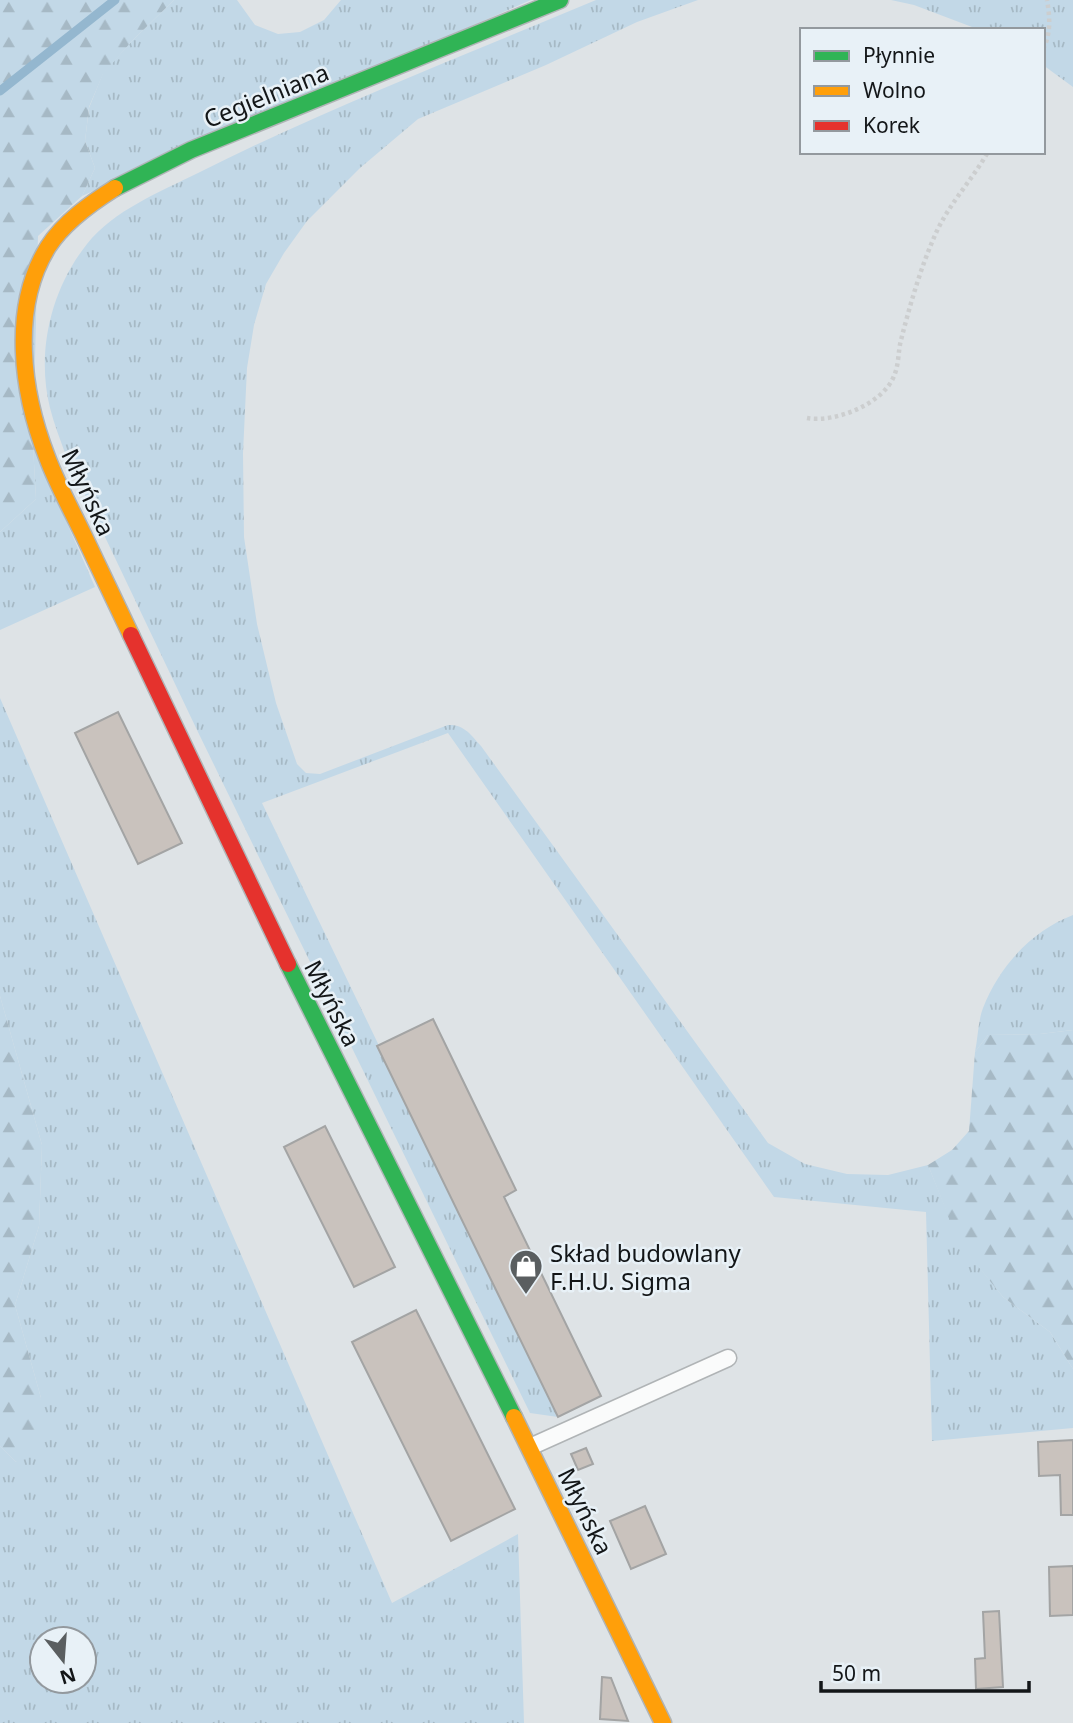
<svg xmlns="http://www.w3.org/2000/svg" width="1073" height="1723" font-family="'Noto Sans',sans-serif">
<defs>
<pattern id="grass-tufts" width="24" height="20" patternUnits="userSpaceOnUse" patternTransform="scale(1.75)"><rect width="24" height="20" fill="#c2d8e7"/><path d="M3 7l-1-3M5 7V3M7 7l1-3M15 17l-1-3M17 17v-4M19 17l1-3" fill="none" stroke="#a6b9c5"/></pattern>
<pattern id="forest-firs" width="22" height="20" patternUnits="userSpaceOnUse" patternTransform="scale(1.75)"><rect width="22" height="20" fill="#c2d8e7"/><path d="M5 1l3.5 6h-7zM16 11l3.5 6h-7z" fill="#a6b9c5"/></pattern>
</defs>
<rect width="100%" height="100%" fill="#dee3e6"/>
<g fill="url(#grass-tufts)" fill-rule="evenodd">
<path d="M174,0H237L255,25L278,34L300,32L324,20L341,0H531L82,196L95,168L85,141L89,108L103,73L132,41Z"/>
<path d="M596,0H698L637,22L546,65L418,119L360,168L307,221L284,253L266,284L254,325L247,368L243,453L244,537L257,624L276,703L297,764L306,773L320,774L448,725C464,724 471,735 481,746L768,1143L805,1164L847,1174L888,1175L928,1165L960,1243L1003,1297L1050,1332L1073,1369V1428L932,1441L926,1212L774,1197L448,733L262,803L558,1417L530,1413L197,730L65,453C60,439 54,424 50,408C36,352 51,289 87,244C114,210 160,192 198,173C327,108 463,56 596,0Z"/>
<path d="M891,0H1073V87L1043,65V30H980L914,5Z"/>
<path d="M33,445L95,587L0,630V532L36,499Z"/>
<path d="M0,698L392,1603L518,1534L524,1723H0V1446L16,1462L41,1398L15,1305L39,1226L42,1145L0,996ZM42,1639H84V1681H42Z"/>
<path d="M1073,915V1030L1040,1034L988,1035L975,1052C978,1038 978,1021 983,1008C999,967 1031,931 1073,915Z"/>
</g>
<g fill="url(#forest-firs)">
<path d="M0,0H174L132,41L103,74L89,107L85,141L95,168L82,196L38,236L33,445L36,499L0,532Z"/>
<path d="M0,996L42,1145L39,1226L15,1305L41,1398L38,1434L16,1462L0,1446Z"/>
<path d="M1073,1030V1369L1050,1332L1003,1297L959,1243L928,1165L952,1150L969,1131L975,1052L988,1035L1040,1034Z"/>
</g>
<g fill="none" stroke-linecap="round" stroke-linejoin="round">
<path stroke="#94b7cf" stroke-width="9" d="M0,91L115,0"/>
</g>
<g fill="#c9c2bd" stroke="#a3a4a4" stroke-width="2">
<path d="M118,712L182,843L138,864L75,733Z"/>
<path d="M433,1019L516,1190L504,1197L601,1396L558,1417L377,1046Z"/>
<path d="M325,1126L395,1267L354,1287L284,1147Z"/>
<path d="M416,1310L515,1509L451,1541L352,1342Z"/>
<path d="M1073,1440V1515H1061L1060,1475L1039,1476L1038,1442Z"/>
<path d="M586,1448L593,1464L578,1470L571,1454Z"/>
<path d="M645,1506L666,1554L631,1569L610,1521Z"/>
<path d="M1073,1566V1615L1050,1616L1049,1567Z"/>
<path d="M999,1611L1003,1687L976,1689L975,1659L985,1658L983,1612Z"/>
<path d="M602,1677L611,1678L628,1721L600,1719Z"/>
</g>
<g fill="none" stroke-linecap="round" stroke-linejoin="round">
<defs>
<path id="lane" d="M530,1447L728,1358"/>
<g id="fast">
<path d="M115,188L191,150L560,0"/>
<path d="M288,964L514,1417"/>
</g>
<g id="slow">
<path d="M115,188C91,203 64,222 48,247C10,308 22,393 47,457C57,484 71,509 83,534C99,568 115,601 131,635"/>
<path d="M514,1417L663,1723"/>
</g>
<path id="jam" d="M131,635L288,964"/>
</defs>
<use href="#lane" stroke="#b0b4b6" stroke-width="19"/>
<use href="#fast" stroke="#b0b4b6" stroke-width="19"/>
<use href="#slow" stroke="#b0b4b6" stroke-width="19"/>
<use href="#jam" stroke="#b0b4b6" stroke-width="19"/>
<g stroke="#cccecf" stroke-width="4.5" stroke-dasharray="3.5 3.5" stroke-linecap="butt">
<path d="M1043,49C1051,34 1050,17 1047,0"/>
<path d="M807,418C835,423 883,404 894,376C899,365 898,351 901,340C910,305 921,266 936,233C949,204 972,180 988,152"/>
</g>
<use href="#lane" stroke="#fafbfb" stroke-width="16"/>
<use href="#fast" stroke="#30b455" stroke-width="16"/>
<use href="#slow" stroke="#ff9f0a" stroke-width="16"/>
<use href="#jam" stroke="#e5322d" stroke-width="16"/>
</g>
<defs>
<symbol id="shop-pin" viewBox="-11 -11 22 30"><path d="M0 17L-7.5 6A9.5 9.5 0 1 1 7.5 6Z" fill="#5a5e60" stroke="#e8f1f7"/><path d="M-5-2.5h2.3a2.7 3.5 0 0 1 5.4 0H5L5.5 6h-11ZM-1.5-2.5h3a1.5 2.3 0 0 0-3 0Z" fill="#fff"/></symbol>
</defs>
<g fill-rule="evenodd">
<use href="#shop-pin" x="507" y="1247" width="38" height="52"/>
</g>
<g text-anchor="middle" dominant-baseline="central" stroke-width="5" stroke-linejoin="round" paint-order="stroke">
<g font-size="24" fill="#131618" stroke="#e8f1f7">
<text transform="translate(266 95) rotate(-22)">Cegielniana</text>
<text transform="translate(89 492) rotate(65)">Młyńska</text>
<text transform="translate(333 1003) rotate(63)">Młyńska</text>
<text transform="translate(586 1511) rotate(64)">Młyńska</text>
</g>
<g font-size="24" fill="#131618" stroke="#e8f1f7" text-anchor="start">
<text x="550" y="1252">Skład budowlany<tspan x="550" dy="28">F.H.U. Sigma</tspan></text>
</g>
</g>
<rect x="800" y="28" width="245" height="126" fill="#e8f1f7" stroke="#93999e" stroke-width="2"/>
<rect x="814" y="51" width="35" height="10" fill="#30b455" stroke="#93999e" stroke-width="2"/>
<text x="863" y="63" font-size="21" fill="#131618">Płynnie</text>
<rect x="814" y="86" width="35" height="10" fill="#ff9f0a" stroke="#93999e" stroke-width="2"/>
<text x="863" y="98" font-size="21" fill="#131618">Wolno</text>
<rect x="814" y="121" width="35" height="10" fill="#e5322d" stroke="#93999e" stroke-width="2"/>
<text x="863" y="133" font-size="21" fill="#131618">Korek</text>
<g transform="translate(63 1660) rotate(163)"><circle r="33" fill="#e8f1f7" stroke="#93999e" stroke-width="2"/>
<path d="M0-5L12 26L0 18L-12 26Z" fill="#5a5e60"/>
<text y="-10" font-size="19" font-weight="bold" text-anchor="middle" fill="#131618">N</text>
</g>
<path d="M821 1681v10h208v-10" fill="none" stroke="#131618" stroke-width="3.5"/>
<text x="832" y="1681" font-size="21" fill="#131618" stroke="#e8f1f7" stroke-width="5" paint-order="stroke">50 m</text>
</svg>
